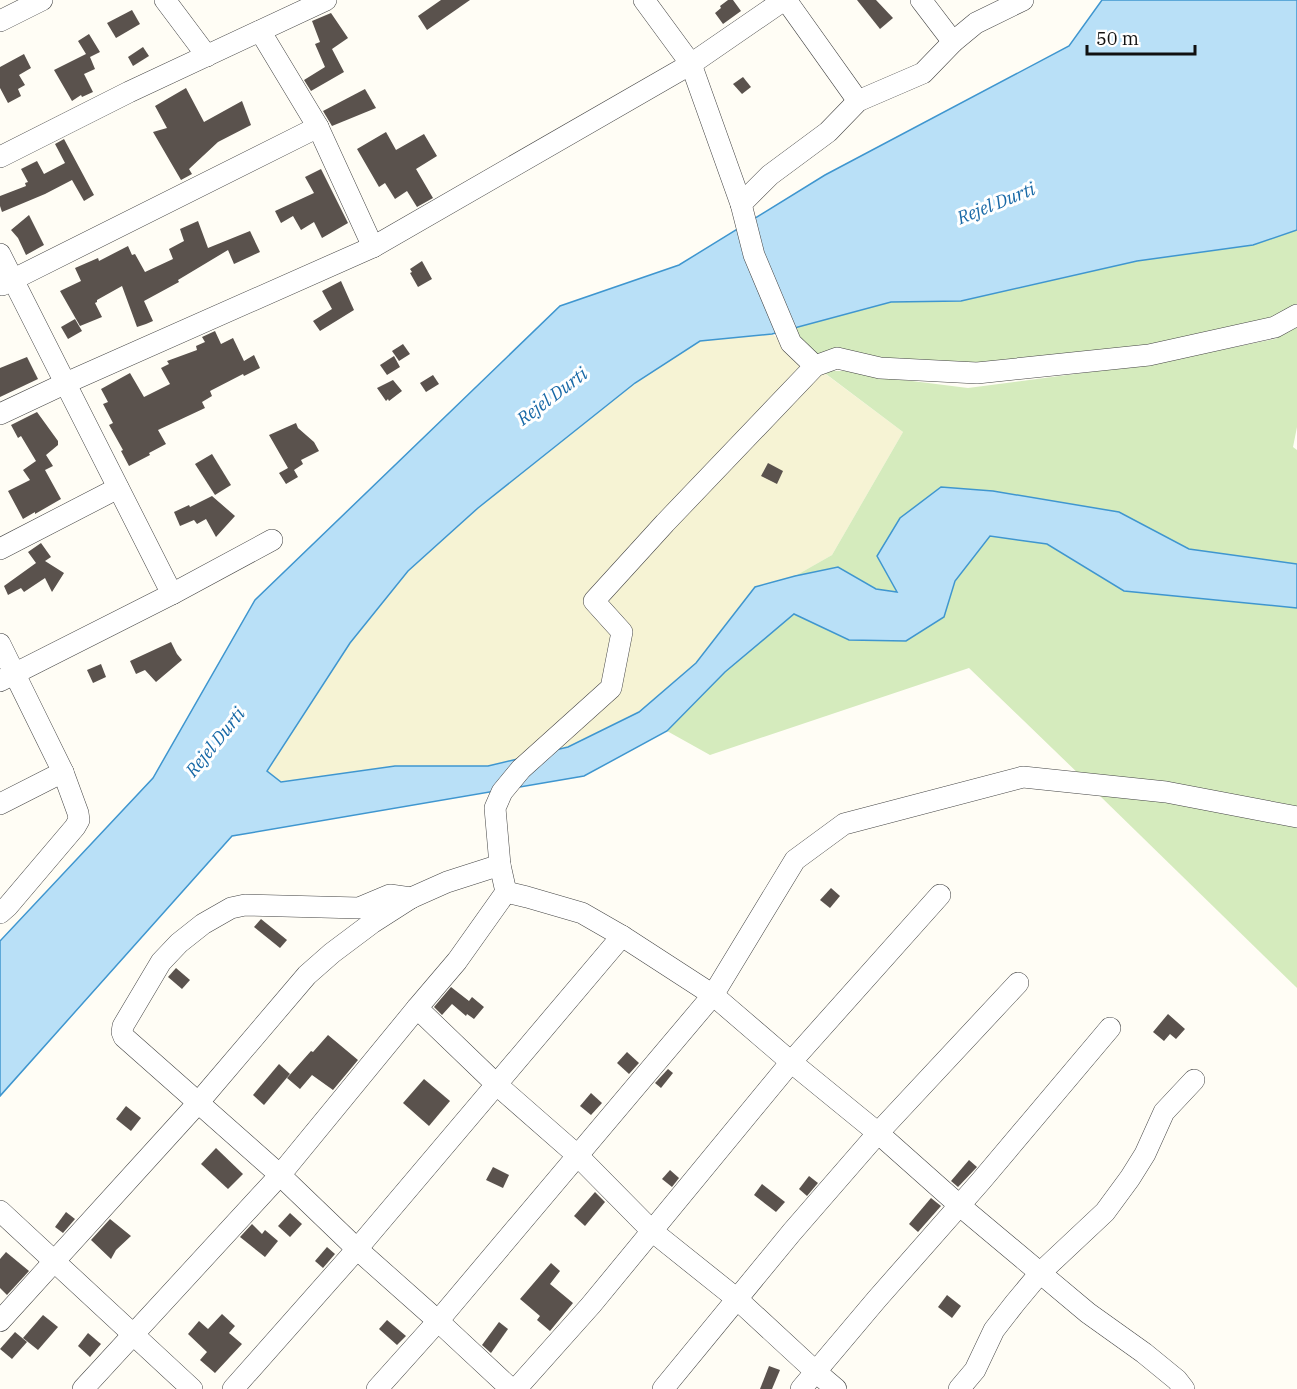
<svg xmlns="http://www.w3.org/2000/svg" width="1297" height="1389" font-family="'IBM Plex Serif',serif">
<rect width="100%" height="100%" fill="#fffdf5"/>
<path fill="#f6f3d4" d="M772,334L903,432L832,555L795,576L755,587L696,663L638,712L568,747L488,766H395L281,782L266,771L350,643L408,571L478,508L635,383L700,341Z"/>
<g fill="#d5ebbd">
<path d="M1297,230V309L1271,322L1149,350L976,369L816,360L791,329L891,302L961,301L1137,261L1253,245Z"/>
<path d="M1297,327V427L1293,447L1297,450V564L1189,549L1119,512L993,491L941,487L897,592L876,589L838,567L795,576L832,555L903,432L822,371H855L888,378L968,388L1151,364L1275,339Z"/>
<path d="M990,535L1047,544L1124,591L1297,608V809L1083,778L969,668L710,755L667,731L725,672L794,614L849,640L944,617L955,581Z"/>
<path d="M1099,795L1166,802L1297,825V988Z"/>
</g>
<path fill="#b9e0f7" stroke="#3f96cf" stroke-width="1.5" d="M1102,0H1297V230L1253,245L1137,261L961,301L891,302L772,334L700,341L635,383L478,508L408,571L350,643L267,771L281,782L395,766H488L568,747L639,712L696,663L755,587L795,576L838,567L876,589L897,592L877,556L900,518L941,487L993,491L1119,512L1189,549L1297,564V608L1124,591L1047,544L990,536L955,581L944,617L906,641L849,640L794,614L725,672L667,731L584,776L232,836L0,1096V941L153,778L255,600L560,306L679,265L825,175L1069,46Z"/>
<g fill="#5a524d">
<path d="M441,0H470L427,30L418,16Z"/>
<path d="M728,0H733L741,11L723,24L715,13L721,8L720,6Z"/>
<path d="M857,0H876L893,18L880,29Z"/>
<path d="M132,10L140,24L116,38L107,23Z"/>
<path d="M331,13L348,38L332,49L344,72L311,91L304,80L325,67L315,44L320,42L312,21Z"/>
<path d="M89,34L100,52L90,57L95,69L84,74L93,92L82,97L81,95L72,101L54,70L86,54L78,41Z"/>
<path d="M143,47L149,56L133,66L128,57Z"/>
<path d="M24,54L31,68L19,75L25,85L18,89L21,96L8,103L0,88V67Z"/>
<path d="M743,77L751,87L742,94L733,84Z"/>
<path d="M186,88L204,122L242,101L251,125L218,142L189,169L192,174L181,180L153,132L167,128L155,106Z"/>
<path d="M365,89L376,108L332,126L323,111Z"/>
<path d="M386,132L396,150L424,134L437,156L416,169L433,198L417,207L407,191L395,199L385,183L379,187L357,149Z"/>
<path d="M64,139L94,195L84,201L72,180L45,194L2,212L0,206V196L26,186L25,183L28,182L21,169L37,161L44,174L65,163L55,144Z"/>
<path d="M321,169L348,223L322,238L314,222L301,230L293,216L281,223L275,211L314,193L305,177Z"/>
<path d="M29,215L44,245L26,255L18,238L11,230Z"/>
<path d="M198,221L208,248L250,231L260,252L234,264L228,250L178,280L179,282L144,301L153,321L146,324L137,327L122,286L97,300V302L95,303L102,317L80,326L60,291L81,281L75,268L98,258L99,261L128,246L132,255L135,254L145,272L173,259L169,249L184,241L180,229Z"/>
<path d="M422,261L432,279L418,287L410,273L412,272L410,269Z"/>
<path d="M341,281L354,310L320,331L313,321L332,309L322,291Z"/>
<path d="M75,319L82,331L68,339L61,327Z"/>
<path d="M215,331L221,344L233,338L244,361L254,355L260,368L244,376L243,374L210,391L212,396L202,402L205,408L158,430L166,444L149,453L150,455L129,466L121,451L123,450L109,425L113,423L103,404L108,402L101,389L130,373L144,397L170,384L161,368L169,364L167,361L197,350L196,346L205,342L202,337Z"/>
<path d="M403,344L410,354L399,361L392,351Z"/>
<path d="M394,356L400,367L387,375L380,365Z"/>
<path d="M27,357L38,379L0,397V368Z"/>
<path d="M433,375L439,384L426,392L420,383Z"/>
<path d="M393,380L402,391L389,401L388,399L386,401L377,388Z"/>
<path d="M37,412L58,441V445L46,455L53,466L45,470L61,499L35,514V512L23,519L8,491L30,480L23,470L36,461L21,436L18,438L11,425Z"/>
<path d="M296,423L298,428L314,442L319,451L301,460L303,464L294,470L298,477L286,484L279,473L288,468L269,435Z"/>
<path d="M212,454L231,485L215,495L195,464Z"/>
<path d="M768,463L783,471L777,484L761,476Z"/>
<path d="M212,496L235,516L216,537L206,519L197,524L194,520L180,526L174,512L189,505L190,507Z"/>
<path d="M41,543L51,557L45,561L64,573L52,592L45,578L24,592L21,588L8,595L4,586L36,563L28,552Z"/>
<path d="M171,642L177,654L182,660L156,682L145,670L136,674L130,661Z"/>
<path d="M101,664L106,677L93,683L87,670Z"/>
<path d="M831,888L840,896L830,908L820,900Z"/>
<path d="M261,919L287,940L280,948L254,927Z"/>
<path d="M176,968L190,980L182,989L168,977Z"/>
<path d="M451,987L469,1001L472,997L484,1007L474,1019L467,1014L466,1016L452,1004L442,1015L434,1007Z"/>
<path d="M1168,1014L1185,1029L1176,1039L1170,1034L1164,1041L1153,1032Z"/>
<path d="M328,1035L358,1060L333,1090L312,1075L300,1089L287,1078L311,1051L313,1052Z"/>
<path d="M627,1052L639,1063L629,1074L617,1063Z"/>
<path d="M279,1064L290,1074L264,1105L253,1095Z"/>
<path d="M668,1069L673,1073L661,1088L655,1083Z"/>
<path d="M424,1079L450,1101L429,1126L403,1103Z"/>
<path d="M591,1093L602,1103L591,1115L580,1106Z"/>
<path d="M126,1106L141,1118L131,1131L116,1119Z"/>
<path d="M216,1148L243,1174L228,1189L201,1164Z"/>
<path d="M969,1160L977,1167L958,1187L951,1181Z"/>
<path d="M493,1167L509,1175L503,1188L486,1180Z"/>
<path d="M670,1170L679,1178L672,1187L662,1179Z"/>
<path d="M809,1176L818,1183L807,1196L799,1189Z"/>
<path d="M762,1184L785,1202L776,1212L754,1195Z"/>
<path d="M595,1192L605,1202L585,1226L574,1216Z"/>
<path d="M931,1198L941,1206L918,1232L909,1224Z"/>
<path d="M66,1212L75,1219L63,1233L55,1227Z"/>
<path d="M290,1213L302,1224L290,1237L278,1226Z"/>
<path d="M110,1219L131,1236L116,1250L111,1259L91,1240Z"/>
<path d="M252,1224L262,1234L265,1230L278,1241L265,1257L240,1237Z"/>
<path d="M327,1247L335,1254L323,1268L315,1261Z"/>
<path d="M6,1252L29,1271L7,1295L0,1288V1259Z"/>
<path d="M551,1263L560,1271L550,1284L573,1303L550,1331L537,1320L540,1316L520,1299Z"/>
<path d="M947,1295L961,1306L952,1318L938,1307Z"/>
<path d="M222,1314L235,1326L229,1333L242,1344L215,1373L200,1360L207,1352L188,1334L199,1321L208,1329Z"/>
<path d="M43,1315L58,1327L38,1350L23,1338Z"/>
<path d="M387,1320L406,1336L397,1345L379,1329Z"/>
<path d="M499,1322L508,1329L491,1353L482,1345Z"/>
<path d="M15,1332L27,1342L12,1359L0,1349Z"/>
<path d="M88,1333L101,1344L90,1357L78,1346Z"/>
<path d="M769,1366L780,1370L772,1389H760Z"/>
</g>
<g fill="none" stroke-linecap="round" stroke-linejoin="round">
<defs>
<g id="minor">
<path d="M165,0L207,56"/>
<path d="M644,0L691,64L741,204L754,255L791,343L815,366"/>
<path d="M786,0L858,101"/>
<path d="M921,0L953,42"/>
<path d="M0,21L42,0"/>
<path d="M260,31L318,127L373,247"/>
<path d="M0,157L129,92L326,0"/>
<path d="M741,204L770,175L828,132L858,101L923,73L953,42L976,23L1023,0"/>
<path d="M0,254L172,594"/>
<path d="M2,285L318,127"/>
<path d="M0,414L66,383L373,247L691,64L784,0"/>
<path d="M0,549L118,488"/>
<path d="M0,644L63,772L78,813L79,820L75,827L8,906L0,913"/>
<path d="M0,681L172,594L272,540"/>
<path d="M0,804L63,772"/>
<path d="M506,892L527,897L582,913L622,936L713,995L791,1062L878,1133L959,1205L1088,1313L1144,1353L1177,1380L1184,1389"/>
<path d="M411,898L390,895L359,908L245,905L231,908L203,924L179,943L161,962L123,1026L122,1032L124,1037L280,1175L357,1249L438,1321L511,1389"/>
<path d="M0,1211L192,1389"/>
<path d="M0,1321L198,1103L307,975L332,953L372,923L411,898L447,882L500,865"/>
<path d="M83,1389L280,1175L417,1008"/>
<path d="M233,1389L357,1249L622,936"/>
<path d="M377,1389L438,1321L713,995L795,860L844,824L1023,777L1166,792L1297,817"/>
<path d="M516,1389L591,1305L791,1062L940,895"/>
<path d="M663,1389L792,1232L878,1133L1018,983"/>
<path d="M801,1389L877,1299L981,1181L1110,1028"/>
<path d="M836,1389L816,1372L737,1299L652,1231L577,1155L496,1084L417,1008L457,961L506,892L500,865L495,808L502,792L521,769L611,688L622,632L594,601L665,523L815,366L837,358L880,368L977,373L1149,355L1275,327L1297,315"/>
<path d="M959,1389L975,1370L994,1330L1015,1303L1040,1273L1105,1212L1130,1178L1145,1154L1164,1112L1194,1080"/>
</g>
</defs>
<use href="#minor" stroke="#444" stroke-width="22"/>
<use href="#minor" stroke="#fff" stroke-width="21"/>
</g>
<g text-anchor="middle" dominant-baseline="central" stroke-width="6" stroke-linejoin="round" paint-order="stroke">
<g font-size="18" font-style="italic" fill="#1768a6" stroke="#fff">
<text transform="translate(996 203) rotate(-22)">Rejel Durti</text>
<text transform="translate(552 396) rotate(-37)">Rejel Durti</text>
<text transform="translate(215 742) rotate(-51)">Rejel Durti</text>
</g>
</g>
<path d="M1087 45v9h108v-9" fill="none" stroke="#111111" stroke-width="3"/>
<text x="1096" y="45" font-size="18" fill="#111111" stroke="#ffffff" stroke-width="4.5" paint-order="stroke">50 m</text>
</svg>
